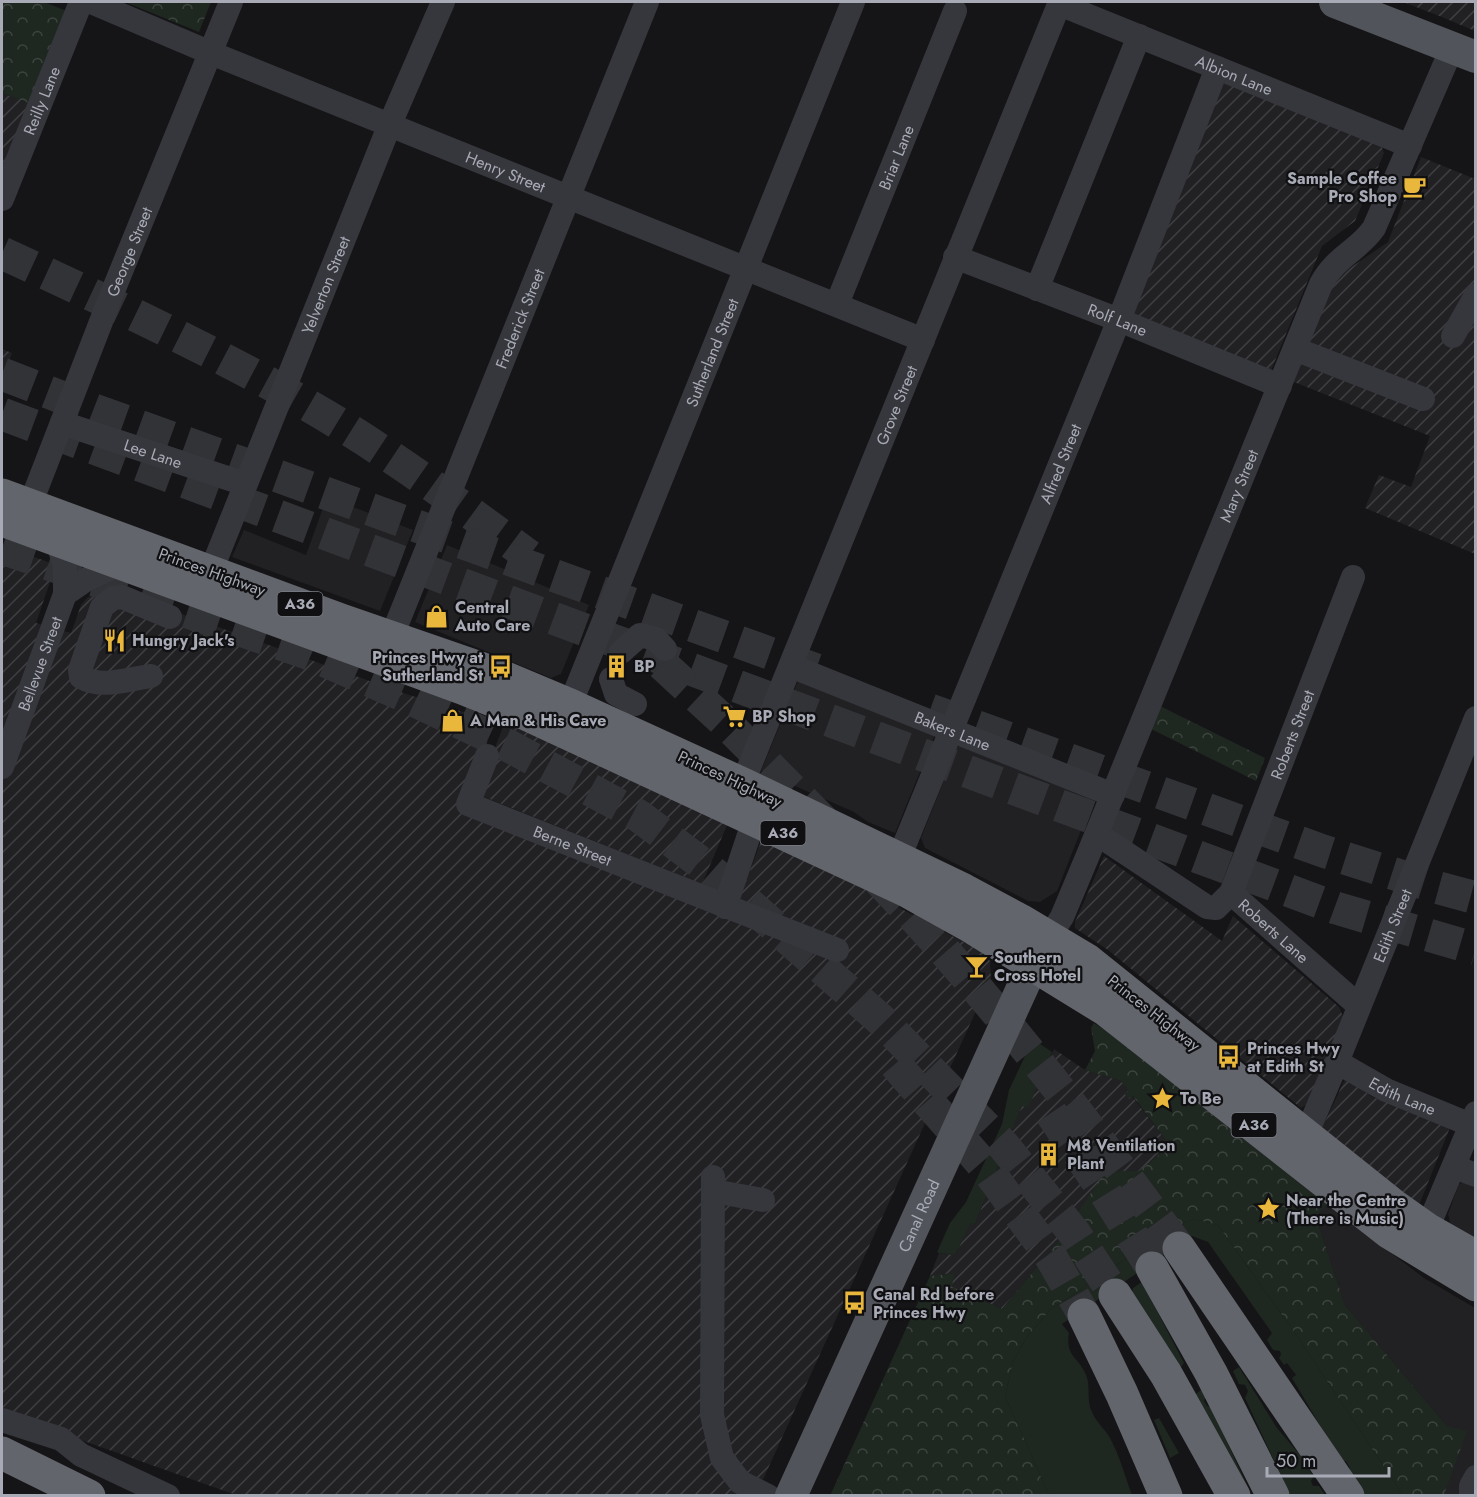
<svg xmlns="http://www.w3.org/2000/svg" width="1477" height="1497" font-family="Jost,sans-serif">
<defs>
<pattern id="industrial-furrows" width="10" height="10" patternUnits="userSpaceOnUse" patternTransform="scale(1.5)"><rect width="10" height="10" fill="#212124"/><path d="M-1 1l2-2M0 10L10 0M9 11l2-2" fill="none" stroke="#3e3f42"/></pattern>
<pattern id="forest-crowns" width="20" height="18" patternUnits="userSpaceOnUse" patternTransform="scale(1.5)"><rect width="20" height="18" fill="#1f2721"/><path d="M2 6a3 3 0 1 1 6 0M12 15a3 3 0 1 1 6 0" fill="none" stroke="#3d443f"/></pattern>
</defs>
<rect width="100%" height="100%" fill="#151517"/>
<g fill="#212124">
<path d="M327,497L413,530L380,611L232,557L244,530L306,555Z"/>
<path d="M447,545L589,605L561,674L551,678L415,622Z"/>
<path d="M800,676L937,730L895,833L868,822L854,812L761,771Z"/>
<path d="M968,742L1095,795L1057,891L1040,902L1028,901L925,848L921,838L957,747Z"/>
<path d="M1471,1179L1475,1181V1240L1451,1226L1448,1214L1459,1184Z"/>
<path d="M1327,1204L1424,1278L1475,1308V1495H1448L1445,1493L1447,1426L1345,1305L1316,1217Z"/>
</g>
<g fill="url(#industrial-furrows)">
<path d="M1403,2H1475V31L1442,17Z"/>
<path d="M1224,82L1380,142L1384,153L1355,221L1322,246L1270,373L1131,318Z"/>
<path d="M2,93L31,104L2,182Z"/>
<path d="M1421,157L1475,179V554L1365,508L1379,475L1411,487L1430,436L1294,382L1334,279L1388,242Z"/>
<path d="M2,349L12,353L2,380Z"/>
<path d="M2,545L48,562L51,567L53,573L36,623L71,633L81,605L88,597L106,590L162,607L406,694L476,716H497L463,806L739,899L762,839L810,860L984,953L990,961L991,978L756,1495H236L2,1412Z"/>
<path d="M505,722L728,823L702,884L477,794Z"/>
<path d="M1104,856L1222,941L1233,916L1339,1007L1344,1019L1308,1104L1301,1108L1108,950L1075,928V922Z"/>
<path d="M1054,1049L1085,1070L1121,1081L1129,1091L1125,1094L1129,1098L1132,1096L1170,1146L1139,1171L1106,1172L1075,1216L1067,1231L1002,1309L951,1287L953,1273L930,1276L939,1253L955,1255L971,1222L975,1224L1022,1105L1028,1107Z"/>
<path d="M1346,1077L1372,1097L1451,1125L1419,1205L1322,1128Z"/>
</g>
<g fill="#1f2721">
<path d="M1033,1039L1052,1052L1028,1108L1022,1106L975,1224L971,1223L955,1255L939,1253L937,1252L950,1223L966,1202L1002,1124L1009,1090Z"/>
<path d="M1194,1219L1218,1225L1295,1333L1403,1495H1363L1348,1474L1350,1468L1346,1461H1341L1292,1378L1296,1375L1287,1363L1284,1365L1279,1358L1281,1355L1280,1351L1273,1350L1267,1340L1272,1333L1208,1242L1192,1236L1062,1324L1069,1333C1065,1357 1079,1357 1086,1375C1091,1386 1086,1400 1092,1412C1096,1422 1105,1429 1110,1438C1120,1456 1125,1477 1132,1495H1049L1005,1396L1013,1362L1026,1338L1050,1310L1170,1229Z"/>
<path d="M1142,1282L1184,1363L1181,1367L1132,1292L1133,1288Z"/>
<path d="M1239,1367L1277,1428L1306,1462L1313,1477L1311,1481L1313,1486H1319L1325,1495H1290L1245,1398L1248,1391L1245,1385L1239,1384L1233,1371Z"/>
<path d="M1203,1389L1206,1395L1204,1401L1207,1406L1211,1407L1251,1494L1249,1495L1194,1395Z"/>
<path d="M1159,1418L1179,1453L1170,1458L1154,1420Z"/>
</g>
<g fill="url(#forest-crowns)">
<path d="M2,2H44L69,12L31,104L2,93Z"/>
<path d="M125,2H211L199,32Z"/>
<path d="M1160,706L1265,758L1256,781L1151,729Z"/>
<path d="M1094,1023L1131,1047L1327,1204L1316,1217L1345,1305L1447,1426L1467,1431L1445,1492L1448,1495H1403L1295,1333L1218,1225L1194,1219L1170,1229L1050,1310L1026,1338L1013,1362L1005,1396L1049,1495L830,1496L930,1276L954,1273L952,1287L1002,1309L1067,1231L1075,1216L1106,1171H1139L1170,1146L1133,1096L1129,1099L1125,1094L1129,1091L1121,1081L1085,1070L1095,1051L1091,1028Z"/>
</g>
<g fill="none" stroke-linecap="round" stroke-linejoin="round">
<g stroke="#323337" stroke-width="33" stroke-dasharray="33 16" stroke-linecap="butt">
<path d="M2,253C106,301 211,349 311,407C387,451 459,504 529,556"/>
<path d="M2,374L97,411L822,672"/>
<path d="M2,414L1336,908L1476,949"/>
<path d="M2,548L307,653L405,696L507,745L639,816L709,869L881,1020L1003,1145L1075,1234L1115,1295"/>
<path d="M662,664L728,725L825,823"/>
<path d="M930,710L1323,851L1432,886L1476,898"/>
<path d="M879,880C989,994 1085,1121 1179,1248"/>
<path d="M895,1064L986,1168L1051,1257L1084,1315"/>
<path d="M1051,1113L1106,1194L1152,1268"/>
</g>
<g stroke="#36373c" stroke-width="24">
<path id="s1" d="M91,2L211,53L923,340"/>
<path id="s2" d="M1059,4L1410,146"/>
<path id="s3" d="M2,199L81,2"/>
<path id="s4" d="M955,257L1119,320L1280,386"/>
<path d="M1037,289L1139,36"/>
<path id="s5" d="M837,304L955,11"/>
<path d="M1453,336L1476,295"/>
<path d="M1295,349L1423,399"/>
<path id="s6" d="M62,423L245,484"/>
<path id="s7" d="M30,505L111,296L231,2"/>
<path id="s8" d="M211,571L390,124L443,2"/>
<path d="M65,594L87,579L120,564"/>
<path id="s9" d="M392,636L647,2"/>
<path d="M621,652L640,635L656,639L665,649"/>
<path id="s10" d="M791,666L1113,795"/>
<path d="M151,676C128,679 102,689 81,677L80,670L102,607L113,598L122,597L170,617"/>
<path d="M611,679L616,694L635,704"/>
<path id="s11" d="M570,705L853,2"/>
<path id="s12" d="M487,756L468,804L837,950"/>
<path id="s13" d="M2,767L65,594V566L57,540"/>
<path id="s14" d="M737,797L1060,2"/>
<path id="s15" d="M1097,834L1207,907L1216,908L1231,893L1353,577"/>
<path id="s16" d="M899,858L1119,320L1217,68"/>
<path id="s17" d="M1231,893L1359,1006"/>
<path d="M725,907L754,820"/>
<path id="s18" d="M1049,937L1062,917L1088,855L1321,284C1336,256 1358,251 1374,228L1452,48"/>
<path id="s19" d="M1337,1062L1386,1090L1471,1125"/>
<path id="s20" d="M1305,1133L1312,1121L1337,1062L1476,718"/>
<path d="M1454,1167L1476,1175"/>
<path d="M713,1177L712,1415L722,1458L740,1482L768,1496"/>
<path d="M713,1191L763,1200"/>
<path d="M1427,1229L1476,1113"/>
<path d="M2,1420L61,1439L81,1455L168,1496"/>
<path d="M1471,1496V1486L1476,1477"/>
</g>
<g stroke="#52545b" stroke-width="32">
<path d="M1335,2L1476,57"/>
<path id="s21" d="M791,1496L1024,984L1046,943"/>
</g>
<g stroke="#63656c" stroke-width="33">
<path d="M2,495L341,620L489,671L570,705L743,784L964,890L1020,920L1087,960L1393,1205L1427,1229L1476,1257"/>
<path d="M2,520L462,688L526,714L907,891L968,925L1106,1010L1390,1233L1476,1285"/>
<path d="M1179,1248L1348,1496"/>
<path d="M1152,1268L1211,1373L1273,1496"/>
<path d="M1115,1295L1166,1374L1234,1496"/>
<path d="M1084,1315L1122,1394L1166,1496"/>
<path d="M2,1453L89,1496"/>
</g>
</g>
<defs>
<symbol id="cafe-bare" viewBox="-9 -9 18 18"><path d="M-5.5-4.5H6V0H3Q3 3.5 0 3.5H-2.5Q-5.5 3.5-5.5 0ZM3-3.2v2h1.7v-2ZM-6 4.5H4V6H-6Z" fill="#e9b73b" stroke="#101012" stroke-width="2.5" paint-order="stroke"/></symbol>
<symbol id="shop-bare" viewBox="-9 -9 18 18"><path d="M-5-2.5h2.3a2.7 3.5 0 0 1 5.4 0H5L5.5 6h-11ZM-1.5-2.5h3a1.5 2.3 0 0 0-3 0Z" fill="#e9b73b" stroke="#101012" stroke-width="2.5" paint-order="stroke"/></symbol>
<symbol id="restaurant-bare" viewBox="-9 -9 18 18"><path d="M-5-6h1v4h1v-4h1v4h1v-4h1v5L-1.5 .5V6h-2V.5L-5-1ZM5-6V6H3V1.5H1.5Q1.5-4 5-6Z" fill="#e9b73b" stroke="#101012" stroke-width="2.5" paint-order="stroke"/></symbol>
<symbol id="bus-bare" viewBox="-9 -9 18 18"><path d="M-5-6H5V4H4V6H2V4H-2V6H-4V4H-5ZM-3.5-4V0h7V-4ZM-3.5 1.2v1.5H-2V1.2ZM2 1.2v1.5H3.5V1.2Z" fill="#e9b73b" stroke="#101012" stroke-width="2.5" paint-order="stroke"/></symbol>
<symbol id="building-bare" viewBox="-9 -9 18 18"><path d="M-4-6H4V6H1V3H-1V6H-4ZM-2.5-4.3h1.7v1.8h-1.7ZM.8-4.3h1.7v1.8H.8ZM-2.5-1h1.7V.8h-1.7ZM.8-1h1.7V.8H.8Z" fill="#e9b73b" stroke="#101012" stroke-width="2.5" paint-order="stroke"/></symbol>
<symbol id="supermarket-bare" viewBox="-9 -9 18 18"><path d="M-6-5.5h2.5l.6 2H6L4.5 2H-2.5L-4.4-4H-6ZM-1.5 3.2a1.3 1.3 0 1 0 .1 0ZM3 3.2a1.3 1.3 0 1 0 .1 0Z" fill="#e9b73b" stroke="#101012" stroke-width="2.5" paint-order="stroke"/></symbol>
<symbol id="bar-bare" viewBox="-9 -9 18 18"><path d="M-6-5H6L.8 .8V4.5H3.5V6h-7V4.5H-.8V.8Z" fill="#e9b73b" stroke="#101012" stroke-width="2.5" paint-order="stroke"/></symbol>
<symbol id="sight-bare" viewBox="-9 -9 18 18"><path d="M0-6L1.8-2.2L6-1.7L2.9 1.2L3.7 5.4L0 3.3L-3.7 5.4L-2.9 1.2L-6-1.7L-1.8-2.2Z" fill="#e9b73b" stroke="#101012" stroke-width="2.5" paint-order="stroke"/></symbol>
</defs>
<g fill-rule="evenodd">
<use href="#cafe-bare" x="1398" y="170" width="33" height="33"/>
<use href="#shop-bare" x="420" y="600" width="33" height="33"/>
<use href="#restaurant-bare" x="98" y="624" width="33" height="33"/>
<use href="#bus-bare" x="484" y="650" width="33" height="33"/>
<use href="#building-bare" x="600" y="650" width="33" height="33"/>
<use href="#supermarket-bare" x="718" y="700" width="33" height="33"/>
<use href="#shop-bare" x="436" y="704" width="33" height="33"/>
<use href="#bar-bare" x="960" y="950" width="33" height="33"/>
<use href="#bus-bare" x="1212" y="1040" width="33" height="33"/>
<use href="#sight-bare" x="1146" y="1082" width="33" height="33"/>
<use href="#building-bare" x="1032" y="1138" width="33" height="33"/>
<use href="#sight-bare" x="1252" y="1192" width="33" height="33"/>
<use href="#bus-bare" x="838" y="1286" width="33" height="33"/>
</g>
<g text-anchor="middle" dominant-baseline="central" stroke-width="4.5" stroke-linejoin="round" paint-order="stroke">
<g fill="#101012" stroke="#7a7c85" stroke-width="1.5">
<rect x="277.5" y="592" width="45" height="24" rx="4.5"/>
<rect x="760.5" y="821" width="45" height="24" rx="4.5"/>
<rect x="1231.5" y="1113" width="45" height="24" rx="4.5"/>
</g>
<g font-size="15" font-weight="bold" fill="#a8abb6">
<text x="300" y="604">A36</text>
<text x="783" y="833">A36</text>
<text x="1254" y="1125">A36</text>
</g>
<g font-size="16" fill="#a8abb6" stroke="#101012">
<text stroke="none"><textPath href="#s2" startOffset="189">Albion Lane</textPath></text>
<text stroke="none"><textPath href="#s3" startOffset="106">Reilly Lane</textPath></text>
<text stroke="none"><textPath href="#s5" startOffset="158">Briar Lane</textPath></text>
<text stroke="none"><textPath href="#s1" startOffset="448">Henry Street</textPath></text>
<text stroke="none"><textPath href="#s7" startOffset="272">George Street</textPath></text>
<text stroke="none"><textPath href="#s8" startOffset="308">Yelverton Street</textPath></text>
<text stroke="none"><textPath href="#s9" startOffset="342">Frederick Street</textPath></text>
<text stroke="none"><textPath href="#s4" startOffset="174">Rolf Lane</textPath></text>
<text stroke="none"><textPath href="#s11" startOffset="380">Sutherland Street</textPath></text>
<text stroke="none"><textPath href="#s14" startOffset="423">Grove Street</textPath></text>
<text stroke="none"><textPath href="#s6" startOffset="96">Lee Lane</textPath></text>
<text stroke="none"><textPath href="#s16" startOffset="426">Alfred Street</textPath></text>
<text stroke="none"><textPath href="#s18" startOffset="490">Mary Street</textPath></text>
<text transform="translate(212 572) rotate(20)">Princes Highway</text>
<text stroke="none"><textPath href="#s13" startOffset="110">Bellevue Street</textPath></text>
<text stroke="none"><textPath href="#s10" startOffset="174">Bakers Lane</textPath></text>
<text stroke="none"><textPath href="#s15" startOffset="332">Roberts Street</textPath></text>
<text transform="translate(730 779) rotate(25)">Princes Highway</text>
<text stroke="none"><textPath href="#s12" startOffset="164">Berne Street</textPath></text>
<text stroke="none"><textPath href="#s20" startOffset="225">Edith Street</textPath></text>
<text stroke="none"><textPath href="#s17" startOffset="57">Roberts Lane</textPath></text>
<text transform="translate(1154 1013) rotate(38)">Princes Highway</text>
<text stroke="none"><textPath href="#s19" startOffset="74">Edith Lane</textPath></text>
<text stroke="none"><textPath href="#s21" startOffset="308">Canal Road</textPath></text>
</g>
<g font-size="16" font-weight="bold" fill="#a8abb6" stroke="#101012" text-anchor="start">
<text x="1397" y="178" text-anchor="end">Sample Coffee<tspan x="1397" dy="18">Pro Shop</tspan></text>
<text x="455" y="607">Central<tspan x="455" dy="18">Auto Care</tspan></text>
<text x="132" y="640">Hungry Jack's</text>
<text x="483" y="657" text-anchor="end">Princes Hwy at<tspan x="483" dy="18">Sutherland St</tspan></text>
<text x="634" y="666">BP</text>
<text x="752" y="716">BP Shop</text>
<text x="470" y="720">A Man &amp; His Cave</text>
<text x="994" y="957">Southern<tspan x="994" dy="18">Cross Hotel</tspan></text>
<text x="1247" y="1048">Princes Hwy<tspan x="1247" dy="18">at Edith St</tspan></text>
<text x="1180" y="1098">To Be</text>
<text x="1067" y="1145">M8 Ventilation<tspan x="1067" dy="18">Plant</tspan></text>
<text x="1286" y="1200">Near the Centre<tspan x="1286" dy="18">(There is Music)</tspan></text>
<text x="873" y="1294">Canal Rd before<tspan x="873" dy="18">Princes Hwy</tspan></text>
</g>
</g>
<rect width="1477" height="1497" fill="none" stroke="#a8abb6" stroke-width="6"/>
<path d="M1267 1467v9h122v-9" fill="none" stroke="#a8abb6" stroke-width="3"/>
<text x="1276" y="1467" font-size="18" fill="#a8abb6" stroke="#101012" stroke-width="4.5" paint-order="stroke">50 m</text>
</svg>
